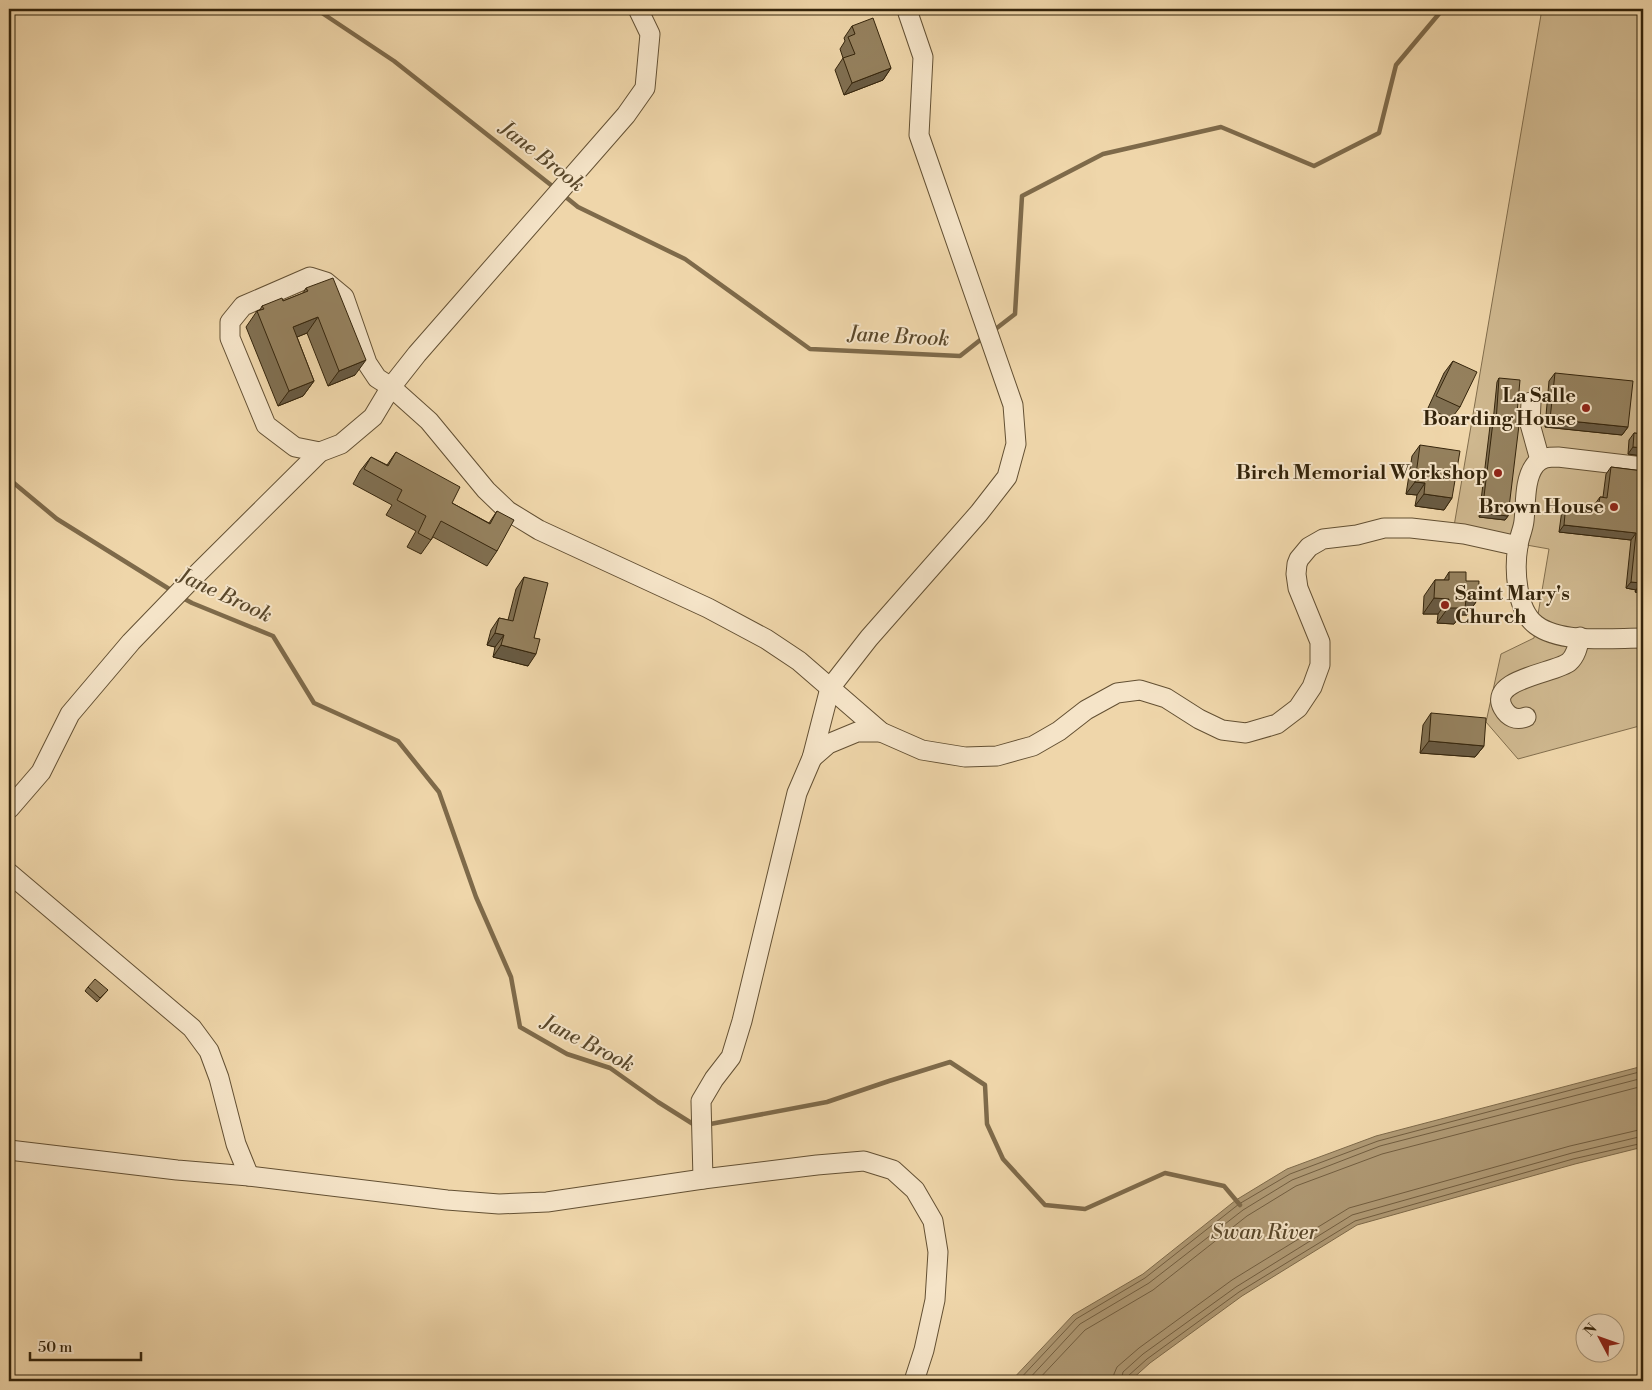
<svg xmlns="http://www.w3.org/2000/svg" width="1652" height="1390" font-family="'Libre Bodoni',serif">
<rect width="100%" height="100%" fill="#efd6aa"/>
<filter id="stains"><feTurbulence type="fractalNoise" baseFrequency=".004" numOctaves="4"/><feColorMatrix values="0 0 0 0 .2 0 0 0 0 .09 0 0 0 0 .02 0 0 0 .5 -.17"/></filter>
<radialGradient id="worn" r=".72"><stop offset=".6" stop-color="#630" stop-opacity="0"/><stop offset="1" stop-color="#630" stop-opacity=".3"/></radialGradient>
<path fill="#cfb88f" stroke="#826e4d" d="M1542,9H1643V725L1518,759L1486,722L1501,654L1534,638L1549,549L1453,532Z"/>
<path fill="#af9974" stroke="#7e6a4a" d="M1643,1066V1147L1575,1164L1357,1225L1242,1296L1150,1363L1130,1381H1011L1073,1315L1143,1274L1236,1200L1287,1169L1376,1136Z"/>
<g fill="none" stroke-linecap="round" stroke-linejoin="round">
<g stroke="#725e40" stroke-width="1">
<path d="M1018,1381L1076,1319L1145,1278L1239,1204L1290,1174L1378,1141L1643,1071"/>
<path d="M1027,1381L1080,1324L1149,1283L1243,1210L1292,1180L1380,1146L1643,1078"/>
<path d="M1037,1381L1085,1330L1153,1290L1247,1216L1296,1186L1382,1154L1643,1086"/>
<path d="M1113,1381L1114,1374L1117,1367L1139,1348L1232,1280L1349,1208L1570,1146L1643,1129"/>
<path d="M1121,1381L1123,1372L1143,1354L1236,1287L1352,1215L1572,1153L1643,1136"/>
<path d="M1127,1381L1128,1376L1147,1359L1239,1292L1355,1221L1573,1159L1643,1143"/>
</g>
<g stroke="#7e6a4a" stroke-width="4.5">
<path d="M316,9L394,61L556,189"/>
<path d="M562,194L578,207L685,259L810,349L960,356L984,337"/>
<path d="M993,331L1015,314L1022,196L1103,154L1221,127L1314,166L1379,133L1396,65L1443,9"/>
<path d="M9,479L57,519L174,592"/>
<path d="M181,597L192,603L273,636L314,703L398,741L439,792L476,897L511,977L520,1027L567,1054L610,1068L658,1102L693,1124H697"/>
<path d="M705,1125L827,1102L889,1081L950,1062L985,1085L987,1124L1003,1159L1045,1205L1085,1209L1165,1173L1224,1186L1240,1205"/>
</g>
<defs>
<g id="minor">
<path d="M1531,402L1530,424L1540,460"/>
<path d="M320,452L295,447L266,425L230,338V322L243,306L310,277L326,282L344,297L367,363L377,378L391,387L429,421L486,490L508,511L539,530L708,608L766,639L799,661L881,732L922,750L965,757L997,756L1033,746L1059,731L1086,710L1117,693L1140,690L1166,698L1199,719L1222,730L1246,733L1277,724L1298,708L1312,687L1320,665V642L1298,588L1296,574L1297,564L1299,559L1309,547L1323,539L1357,535L1384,528H1411L1464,534L1518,546"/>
<path d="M1643,467L1558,457C1549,457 1541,457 1535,465C1524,479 1526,504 1524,521C1523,530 1519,537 1518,546C1514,569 1516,610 1536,625C1561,644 1612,638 1643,638"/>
<path d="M1526,717C1516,721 1508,717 1503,708C1487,679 1556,673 1569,662C1576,656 1578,646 1580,637"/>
<path d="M812,758L828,744L857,732H881"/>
<path d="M9,809L41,772L70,714L131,642L188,583L320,452L341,444L373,417L391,387L417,354L626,115L645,88L650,34L638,9"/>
<path d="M9,873L192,1028L209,1051L219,1078L236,1144L249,1176"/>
<path d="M9,1150L177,1170L249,1176L447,1200L499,1204L547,1202L703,1179L817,1165L864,1161L893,1170L915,1190L933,1221L938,1252L935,1300L924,1350L914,1381"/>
<path d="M703,1179L701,1101L714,1079L731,1057L742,1021L797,793L812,758L830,688L869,638L979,513L1007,477L1016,444L1013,405L919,135L923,57L908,13"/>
</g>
</defs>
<use href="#minor" stroke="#635033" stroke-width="21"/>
<use href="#minor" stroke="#f5e4c8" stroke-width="19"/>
</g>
<g fill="#806f51" stroke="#34240b">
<path d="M951,9H959L955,13Z"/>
<path d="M852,26L891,68L883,80L844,95L835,70L843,58L840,49L845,41L844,38Z"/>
<path d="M306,288L355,375L328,386L307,333L297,337L314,381L303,396L278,406L246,327L257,311L260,310L262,306L283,301L303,293Z"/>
<path d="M1453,361L1460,407L1451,419L1428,408L1444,373Z"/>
<path d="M1555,373L1628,427L1622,435L1545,427L1549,381Z"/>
<path d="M1499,378L1508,516L1505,520L1479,517L1490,426L1493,422L1497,382Z"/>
<path d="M1634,433L1643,434V456L1628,454L1629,440Z"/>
<path d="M1420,445L1452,498L1444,510L1415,506L1417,495L1406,494L1412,456Z"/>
<path d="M396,452L452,503L489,523L497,511V551L487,566L433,537L421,554L407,547L416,531L386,515L392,505L353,484L360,471L371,457L387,465Z"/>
<path d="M1611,467L1643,471V593L1635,592L1636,590L1626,588L1631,540L1559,532L1562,510L1566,503L1594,506L1595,504L1600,497H1603L1606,474Z"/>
<path d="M1449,572L1466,581L1478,599L1467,615H1461L1454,624L1437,623L1438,614H1423L1424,596L1435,580H1444Z"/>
<path d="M524,577L534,638L528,666L493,657L495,647L487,645L491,630L499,618L508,620L516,589Z"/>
<path d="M1431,713L1484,746L1475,757L1420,753L1423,725Z"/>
<path d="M88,987L108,990L97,1002L85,991Z"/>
</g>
<g fill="#685a42" stroke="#34240b">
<path d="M891,68L883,80L844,95L852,83Z"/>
<path d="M318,317L307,333L282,343L293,327Z"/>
<path d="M366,360L355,375L328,386L339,371Z"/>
<path d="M314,381L303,396L278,406L289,391Z"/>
<path d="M1550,419L1628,427L1622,435L1545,427Z"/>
<path d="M1633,447L1643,448V456L1628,454Z"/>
<path d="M1415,482L1425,483L1417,495L1406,494Z"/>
<path d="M1424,494L1452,498L1444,510L1415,506Z"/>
<path d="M1482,513L1508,516L1505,520L1479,517Z"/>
<path d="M1564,525L1636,533L1631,540L1559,532Z"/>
<path d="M1631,582L1641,583L1636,590L1626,588Z"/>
<path d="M1640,585H1643V593L1635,592Z"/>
<path d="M1434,598L1449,599L1438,614H1423Z"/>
<path d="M1466,599H1478L1467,615H1461L1454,624L1437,623L1448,608Z"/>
<path d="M495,633L504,635L495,647L487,645Z"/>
<path d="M501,645L536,654L528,666L493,657Z"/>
<path d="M1429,741L1484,746L1475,757L1420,753Z"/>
</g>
<g fill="#95815e" stroke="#34240b">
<path d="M873,18L891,68L852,83L843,58L855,54L848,37L855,34L852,26Z"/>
<path d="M333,278L366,360L339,371L318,317L293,327L314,381L289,391L257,311L264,309L262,306L282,298L283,301L308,291L306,288Z"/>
<path d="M1453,361L1477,372L1460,407L1436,396Z"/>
<path d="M1555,373L1633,381L1628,427L1550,419Z"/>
<path d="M1499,378L1520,380L1516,424L1519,425L1508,516L1482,513L1493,422H1496Z"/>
<path d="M1634,433L1643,434V448L1633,447Z"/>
<path d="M1420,445L1460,451L1452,498L1424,494L1425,483L1415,482Z"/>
<path d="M396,452L460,487L452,503L490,524L497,511L514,520L497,551L441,521L431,540L418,533L426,516L397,500L402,490L364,469L371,457L388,466Z"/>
<path d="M1611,467L1643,471V585H1640L1641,583L1631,582L1636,533L1564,525L1566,503L1598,507L1600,497L1607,498Z"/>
<path d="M1449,572H1466V581H1479L1478,599H1466L1465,608H1448L1449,599L1434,598L1435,580H1449Z"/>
<path d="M524,577L548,583L534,638L540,639L536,654L501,645L504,635L495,633L499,618L513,621Z"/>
<path d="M1431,713L1486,718L1484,746L1429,741Z"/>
<path d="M95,979L108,990L100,998L88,987Z"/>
</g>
<g fill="#8f2418" stroke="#f5e4c8" stroke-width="2">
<circle cx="1586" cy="408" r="5"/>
<circle cx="1498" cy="473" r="5"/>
<circle cx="1614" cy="507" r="5"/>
<circle cx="1445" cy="605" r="5"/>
</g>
<g text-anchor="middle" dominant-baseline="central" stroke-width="4" stroke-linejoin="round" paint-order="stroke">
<g font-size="20" font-weight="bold" fill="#34240b" stroke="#f5e4c8" text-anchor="end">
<text x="1576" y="396">La Salle<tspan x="1576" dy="23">Boarding House</tspan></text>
<text x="1488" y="473">Birch Memorial Workshop</text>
<text x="1604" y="507">Brown House</text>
<text x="1455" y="594" text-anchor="start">Saint Mary's<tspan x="1455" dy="23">Church</tspan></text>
</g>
<g font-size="21" font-style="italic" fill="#59472a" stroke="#f5e4c8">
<text transform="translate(542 157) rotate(38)">Jane Brook</text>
<text transform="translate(899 337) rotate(3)">Jane Brook</text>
<text transform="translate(225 596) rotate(25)">Jane Brook</text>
<text transform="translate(588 1044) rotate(27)">Jane Brook</text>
<text x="1264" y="1233">Swan River</text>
</g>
</g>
<rect width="1652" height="1390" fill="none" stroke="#efd6aa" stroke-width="30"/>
<rect x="10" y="10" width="1632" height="1370" fill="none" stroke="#34240b" stroke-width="2.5"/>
<rect x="15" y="15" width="1622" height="1360" fill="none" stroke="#34240b"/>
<g transform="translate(1600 1338) rotate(311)"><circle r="24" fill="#f5e4c8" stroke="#a8977c"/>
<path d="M0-4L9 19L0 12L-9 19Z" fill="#8f2418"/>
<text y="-8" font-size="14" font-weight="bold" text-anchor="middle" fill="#34240b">N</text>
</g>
<path d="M30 1352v8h111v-8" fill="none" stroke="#34240b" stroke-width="2.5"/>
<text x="38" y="1352" font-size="15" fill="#34240b" stroke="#f5e4c8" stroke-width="4" paint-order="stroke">50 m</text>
<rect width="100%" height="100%" filter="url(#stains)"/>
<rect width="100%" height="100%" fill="url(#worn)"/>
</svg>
